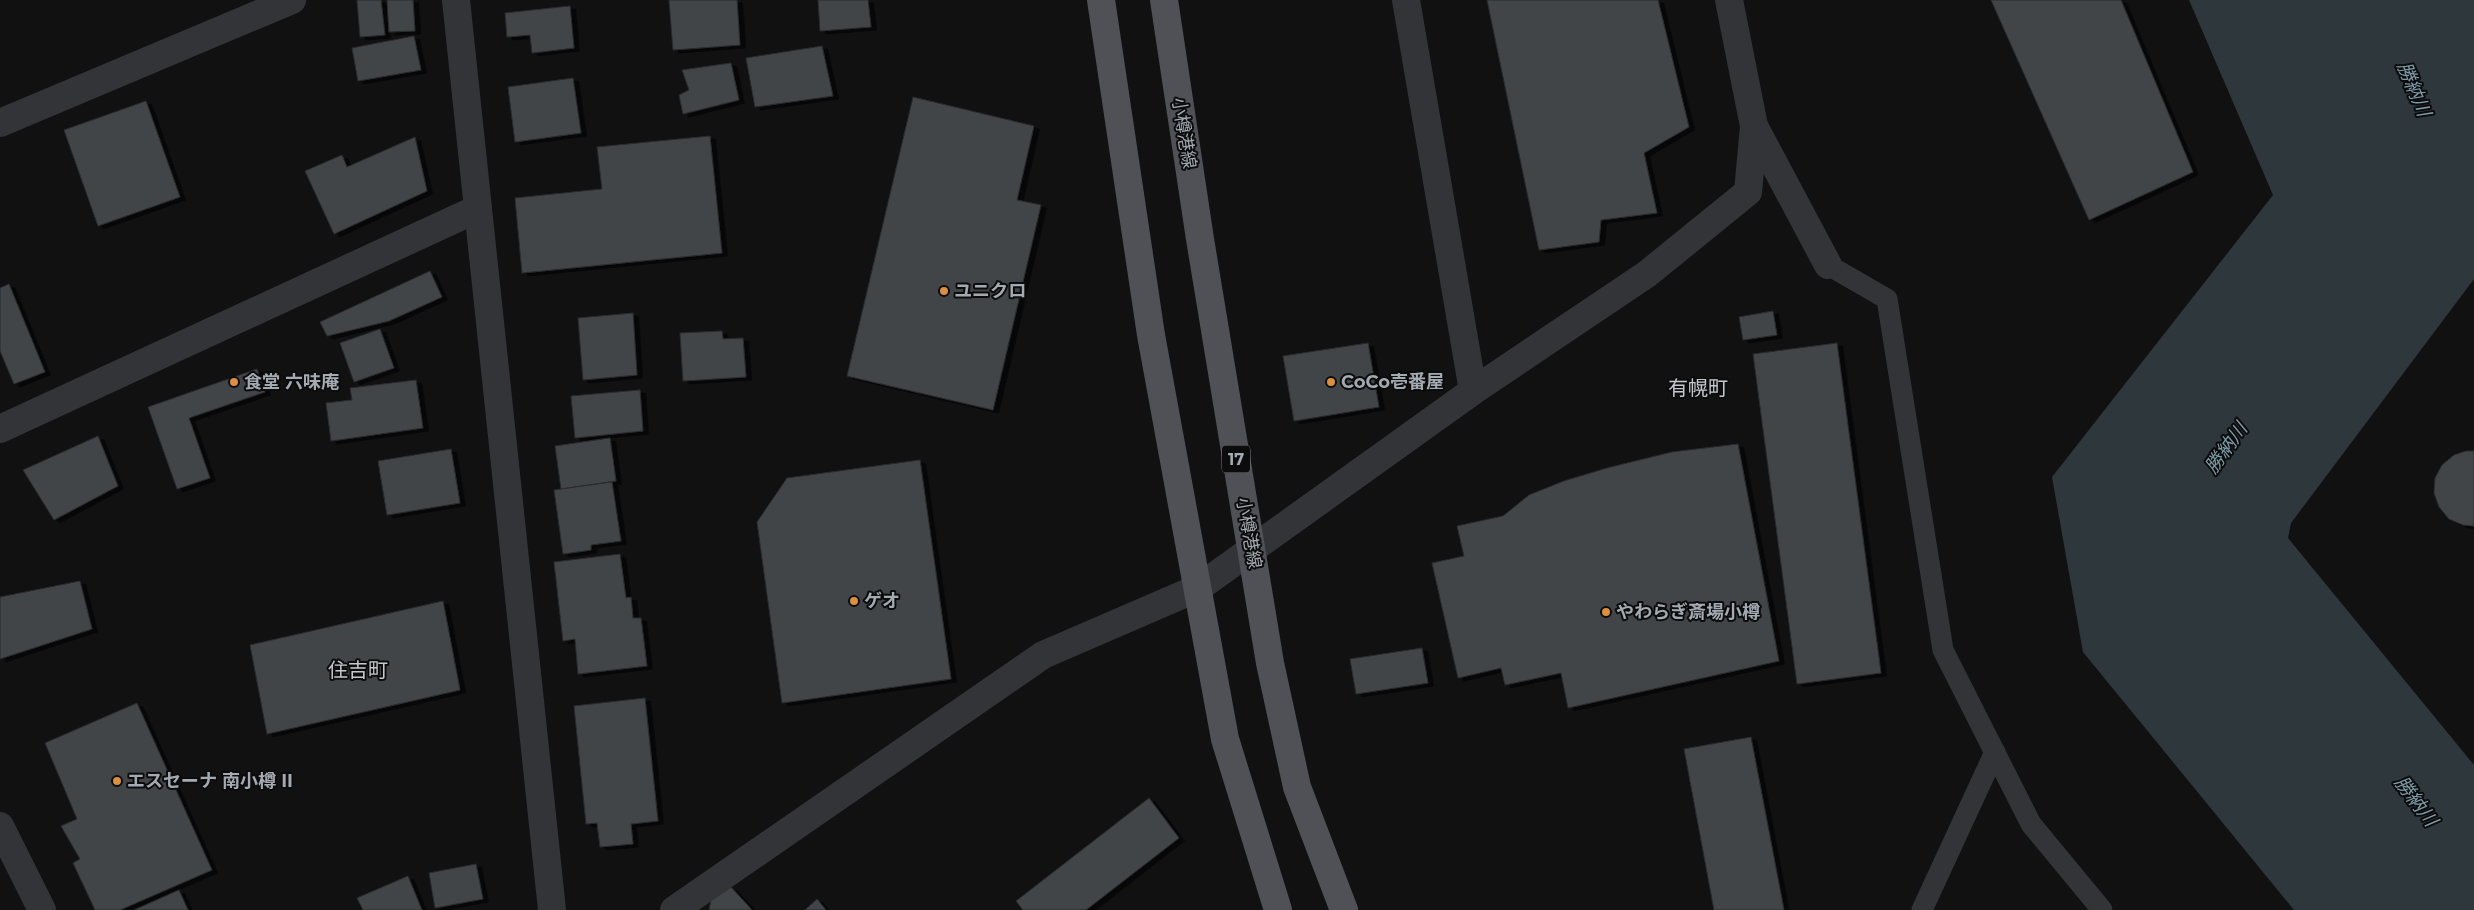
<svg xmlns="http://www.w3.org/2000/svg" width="2474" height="910" font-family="Montserrat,'Noto Sans JP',sans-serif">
<defs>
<filter id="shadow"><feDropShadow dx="5.5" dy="3" stdDeviation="0" flood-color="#0009"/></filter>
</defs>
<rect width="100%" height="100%" fill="#111112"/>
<path fill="#2e373b" d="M2189,0H2474V279L2291,523L2288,538L2474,765V910H2294L2083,652L2052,477L2273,195Z"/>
<g fill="#434547" stroke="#2b2c2e" filter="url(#shadow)">
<path d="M357,0H381L385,35L360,37Z"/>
<path d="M387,0H413L415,31L389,32Z"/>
<path d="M669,0H737L740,45L673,50Z"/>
<path d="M818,0H868L871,27L820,31Z"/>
<path d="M1487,0H1658L1689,127L1644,153L1657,213L1601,220L1599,242L1539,250Z"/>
<path d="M1991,0H2121L2193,172L2089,220Z"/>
<path d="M570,6L574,48L532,53L530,35L507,37L505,13Z"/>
<path d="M414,36L421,70L358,81L352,48Z"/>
<path d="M822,46L833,96L755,107L746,58Z"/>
<path d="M731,63L739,100L683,114L679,95L689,90L682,70Z"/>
<path d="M573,78L581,133L515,142L508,87Z"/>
<path d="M913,97L1034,126L1017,200L1041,205L993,410L847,376Z"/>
<path d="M146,101L180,197L98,226L64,130Z"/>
<path d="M710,136L722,253L522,273L515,198L602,189L597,147Z"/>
<path d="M415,137L427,191L334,234L305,171L342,155L347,167Z"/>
<path d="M430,271L442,297L389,321L327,336L320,322Z"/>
<path d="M9,284L45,372L14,384L0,351V288Z"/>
<path d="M1773,311L1777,335L1743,340L1739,317Z"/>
<path d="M633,313L637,375L583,380L578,318Z"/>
<path d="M380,329L394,368L354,382L340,343Z"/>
<path d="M722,331L723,339L743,338L746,377L683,381L680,333Z"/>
<path d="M1368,343L1379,407L1294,421L1283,356Z"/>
<path d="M1837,343L1881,673L1797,684L1753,354Z"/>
<path d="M257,369L265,392L189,418L210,478L177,489L148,407Z"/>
<path d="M416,380L423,428L331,441L326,403L352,400L350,388Z"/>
<path d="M640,390L643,431L575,438L571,396Z"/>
<path d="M98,436L118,486L54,520L23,470Z"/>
<path d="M610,438L616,481L561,489L555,446Z"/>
<path d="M1738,444L1779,661L1568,708L1561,673L1505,685L1501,668L1458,678L1432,563L1464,556L1457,526L1503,516L1529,495L1564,481L1607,468L1672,452Z"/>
<path d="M451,449L460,503L387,515L378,461Z"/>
<path d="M2466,451H2474V526L2463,525L2449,519L2439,507L2434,493L2435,478L2442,465L2454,455Z"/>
<path d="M920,460L951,679L782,703L757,522L787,478Z"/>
<path d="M612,482L621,541L591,545V550L563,554L554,490Z"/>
<path d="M620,554L626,598L631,597L633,618H641L647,666L578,674L575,639L563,641L554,562Z"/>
<path d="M80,581L92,629L0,659V597Z"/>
<path d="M443,601L460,690L267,734L250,645Z"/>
<path d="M1422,648L1428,683L1356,694L1350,659Z"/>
<path d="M645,698L658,821L631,824L633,844L600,847L597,823L586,824L574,706Z"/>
<path d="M137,703L212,870L120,910H95L73,863L80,859L61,826L77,819L45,743Z"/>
<path d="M1751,737L1784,910H1714L1684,749Z"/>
<path d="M1149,798L1179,838L1086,910H1023L1016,901Z"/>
<path d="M476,864L483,899L435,908L429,873Z"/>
<path d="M408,876L422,910H363L357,898Z"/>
<path d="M731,887L752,910H709L711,900Z"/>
<path d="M179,890L188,910H134Z"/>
<path d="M817,899L826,910H805Z"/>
</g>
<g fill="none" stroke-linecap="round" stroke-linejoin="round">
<g stroke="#333437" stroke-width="21">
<path d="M1828,265L1887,299L1943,650L2031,824L2102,910"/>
<path d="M1922,910L1995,752"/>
</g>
<g stroke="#333437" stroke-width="28">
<path d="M1406,0L1473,391"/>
<path d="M0,123L292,0"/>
<path d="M1754,126L1828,265"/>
<path d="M0,429L477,209"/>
<path d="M674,910L1043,655L1198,588"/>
</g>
<g stroke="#333437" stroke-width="28">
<path d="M456,0L552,910"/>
<path d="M1198,588L1473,391L1647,274L1748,192L1754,126L1729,0"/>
<path d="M0,826L42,910"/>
</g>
<g stroke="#4f5156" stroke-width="28">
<path d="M1101,0L1151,335L1225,739L1278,910"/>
<path d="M1164,0L1200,239L1270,663L1297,787L1344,910"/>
</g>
</g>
<g fill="#db8f41" stroke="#0c0c0d" stroke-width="2">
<circle cx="944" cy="291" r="5"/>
<circle cx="234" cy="382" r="5"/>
<circle cx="1331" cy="382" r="5"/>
<circle cx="854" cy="601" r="5"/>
<circle cx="1606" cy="612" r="5"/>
<circle cx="117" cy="781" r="5"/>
</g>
<g text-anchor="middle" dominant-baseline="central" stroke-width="4" stroke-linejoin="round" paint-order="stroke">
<rect fill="#0c0c0d" stroke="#767b80" stroke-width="1" x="1222" y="445.5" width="28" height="27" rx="4"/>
<g font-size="16" font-weight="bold" fill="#a4aab1">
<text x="1236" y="459">17</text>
</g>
<g font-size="18" fill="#a4aab1" stroke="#0c0c0d">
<text transform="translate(1184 133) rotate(81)">小樽港線</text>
<text transform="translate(1249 533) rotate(80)">小樽港線</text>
</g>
<g font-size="18" font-weight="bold" fill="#a4aab1" stroke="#0c0c0d" text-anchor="start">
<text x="954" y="291">ユニクロ</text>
<text x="244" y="382">食堂 六味庵</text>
<text x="1341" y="382">CoCo壱番屋</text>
<text x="864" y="601">ゲオ</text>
<text x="1616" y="612">やわらぎ斎場小樽</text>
<text x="127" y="781">エスセーナ 南小樽 II</text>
</g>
<g font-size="19" font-style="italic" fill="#7f9ca9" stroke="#0c0c0d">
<text transform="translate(2414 89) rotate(67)">勝納川</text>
<text transform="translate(2226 448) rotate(-54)">勝納川</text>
<text transform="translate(2416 801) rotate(53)">勝納川</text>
</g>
<g font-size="20" fill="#c5c9ce" stroke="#0c0c0d">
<text x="1698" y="388">有幌町</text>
<text x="358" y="670">住吉町</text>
</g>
</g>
</svg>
